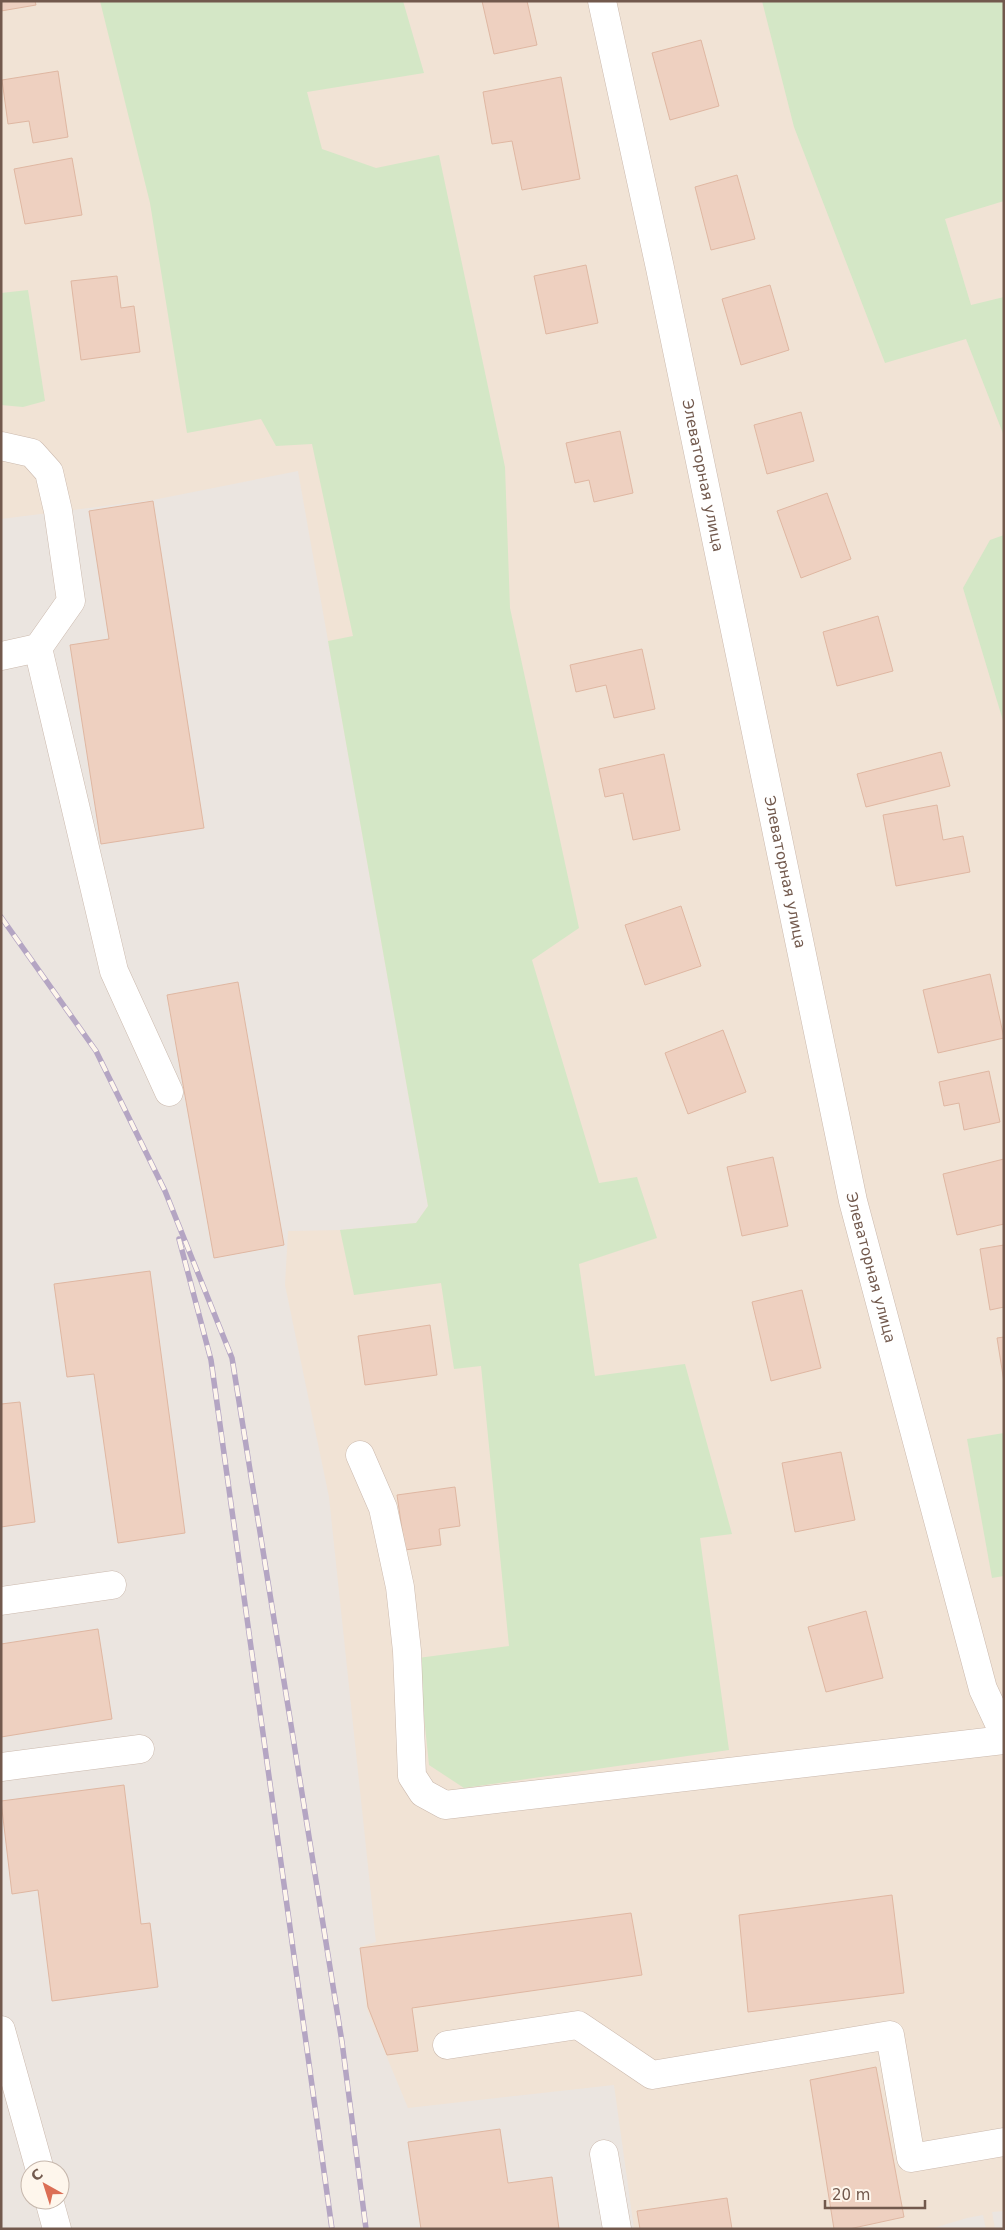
<svg xmlns="http://www.w3.org/2000/svg" width="1005" height="2230" font-family="'DejaVu Sans',sans-serif">
<rect width="100%" height="100%" fill="#faf2e6"/>
<path fill="#f1e3d5" fill-rule="evenodd" d="M1,1H1004V2229H1ZM30,2170H60V2200H30Z"/>
<g fill="#ebe5e0" fill-rule="evenodd">
<path d="M298,471L428,1206L416,1223L340,1230L288,1231L285,1285L329,1497L376,1942L360,1947L367,2009L408,2108L614,2085L634,2229H1V519L153,500ZM30,2170H60V2200H30Z"/>
<path d="M1004,2211V2229H995L992,2212Z"/>
<path d="M983,2215L986,2229H930L967,2218Z"/>
</g>
<g fill="#d4e7c6">
<path d="M100,1H403L424,73L307,92L322,149L376,168L439,155L505,467L510,608L579,928L532,960L599,1183L637,1177L657,1238L579,1264L595,1376L685,1364L732,1534L700,1538L729,1750L464,1788L429,1765L418,1658L509,1646L481,1366L454,1369L441,1283L354,1295L340,1230L416,1223L428,1206L328,641L353,636L312,444L276,446L261,419L187,433L150,203Z"/>
<path d="M762,1H1004V201L945,219L971,305L1004,297V436L966,339L885,363L794,127Z"/>
<path d="M28,290L45,401L23,407L1,405V293Z"/>
<path d="M1004,535V724L963,588L990,540Z"/>
<path d="M1004,1433V1576L992,1578L967,1439Z"/>
</g>
<g fill="#eed0c0" stroke="#dfb7a2">
<path d="M1,1H35L36,5L1,11Z"/>
<path d="M482,1H527L537,45L494,54Z"/>
<path d="M701,40L719,106L670,120L652,53Z"/>
<path d="M58,71L68,137L33,143L29,121L8,124L2,80Z"/>
<path d="M561,77L580,179L522,190L512,141L492,144L483,92Z"/>
<path d="M72,158L82,215L25,224L14,169Z"/>
<path d="M737,175L755,239L711,250L695,187Z"/>
<path d="M586,265L598,323L546,334L534,276Z"/>
<path d="M117,276L121,308L134,306L140,352L81,360L71,281Z"/>
<path d="M770,285L789,350L741,365L722,299Z"/>
<path d="M801,412L814,461L767,474L754,425Z"/>
<path d="M620,431L633,493L594,502L589,480L575,483L566,443Z"/>
<path d="M827,493L851,559L801,578L777,511Z"/>
<path d="M153,501L204,828L101,844L70,645L109,639L89,511Z"/>
<path d="M878,616L893,671L837,686L823,632Z"/>
<path d="M642,649L655,709L614,718L606,685L576,692L570,665Z"/>
<path d="M941,752L950,786L866,807L857,774Z"/>
<path d="M664,754L680,830L633,840L623,793L605,797L599,769Z"/>
<path d="M937,805L943,840L963,836L970,872L896,886L883,815Z"/>
<path d="M681,906L701,966L645,985L625,925Z"/>
<path d="M990,974L1004,1038L938,1053L923,990Z"/>
<path d="M238,982L284,1245L214,1258L167,995Z"/>
<path d="M723,1030L746,1092L688,1114L665,1053Z"/>
<path d="M989,1071L1000,1122L964,1130L959,1103L944,1106L939,1082Z"/>
<path d="M773,1157L788,1226L742,1236L727,1167Z"/>
<path d="M1004,1159V1224L957,1235L943,1174Z"/>
<path d="M1004,1245V1307L990,1310L980,1249Z"/>
<path d="M150,1271L185,1533L118,1543L94,1374L67,1377L54,1284Z"/>
<path d="M802,1290L821,1368L771,1381L752,1302Z"/>
<path d="M430,1325L437,1375L365,1385L358,1336Z"/>
<path d="M1004,1337V1382L997,1338Z"/>
<path d="M20,1402L35,1522L1,1527V1404Z"/>
<path d="M841,1452L855,1520L795,1532L782,1463Z"/>
<path d="M455,1487L460,1526L439,1529L441,1545L405,1550L397,1495Z"/>
<path d="M866,1611L883,1678L826,1692L808,1627Z"/>
<path d="M98,1629L112,1719L1,1737V1644Z"/>
<path d="M124,1785L141,1924L150,1923L158,1987L52,2001L38,1890L12,1894L1,1801Z"/>
<path d="M892,1895L904,1993L748,2012L739,1915Z"/>
<path d="M631,1913L642,1975L412,2008L418,2051L387,2055L368,2007L360,1948Z"/>
<path d="M876,2067L904,2217L849,2229H834L810,2080Z"/>
<path d="M500,2129L508,2183L552,2177L559,2229H421L408,2142Z"/>
<path d="M727,2198L732,2229H640L637,2211Z"/>
</g>
<g fill="none" stroke-linecap="round" stroke-linejoin="round">
<defs>
<g id="minor">
<path id="s1" d="M602,1L660,268L853,1201L983,1689L1004,1734"/>
<path d="M1,446L32,453L49,472L58,511L71,601L38,648L114,971L169,1092"/>
<path d="M1,656L38,648"/>
<path d="M360,1455L383,1508L400,1587L407,1651L412,1776L423,1793L445,1805L1004,1740"/>
<path d="M1,1601L112,1585"/>
<path d="M1,1767L140,1749"/>
<path d="M1,2030L40,2170"/>
<path d="M447,2045L578,2025L652,2075L890,2035L911,2158L1004,2142"/>
<path d="M604,2154L617,2229"/>
<path d="M49,2200L57,2229"/>
</g>
</defs>
<use href="#minor" stroke="#cbb9ad" stroke-width="29"/>
<use href="#minor" stroke="#fff" stroke-width="28"/>
<defs>
<g id="rail">
<path d="M1,917L96,1051L165,1191L232,1358L342,2042L366,2229"/>
<path d="M179,1239L211,1360L332,2229"/>
</g>
</defs>
<use href="#rail" stroke="#b4a5c3" stroke-width="5.5"/>
<use href="#rail" stroke="#fef6ec" stroke-width="4" stroke-dasharray="11" stroke-linecap="butt"/>
</g>
<g text-anchor="middle" dominant-baseline="central" stroke-width="4.5" stroke-linejoin="round" paint-order="stroke">
<g font-size="15" fill="#72594d" stroke="#fef6ec">
<text stroke="none"><textPath href="#s1" startOffset="485">Элеваторная улица</textPath></text>
<text stroke="none"><textPath href="#s1" startOffset="890">Элеваторная улица</textPath></text>
<text stroke="none"><textPath href="#s1" startOffset="1295">Элеваторная улица</textPath></text>
</g>
</g>
<rect width="1005" height="2230" fill="none" stroke="#72594d" stroke-width="5"/>
<g transform="translate(45 2185) rotate(321)"><circle r="24" fill="#fef6ec" stroke="#c6b7ac"/>
<path d="M0-4L9 19L0 12L-9 19Z" fill="#db6e55"/>
<text y="-8" font-size="14" font-weight="bold" text-anchor="middle" fill="#72594d">С</text>
</g>
<path d="M825 2200v8h100v-8" fill="none" stroke="#72594d" stroke-width="2.5"/>
<text x="832" y="2200" font-size="15" fill="#72594d" stroke="#fef6ec" stroke-width="4" paint-order="stroke">20 m</text>
</svg>
